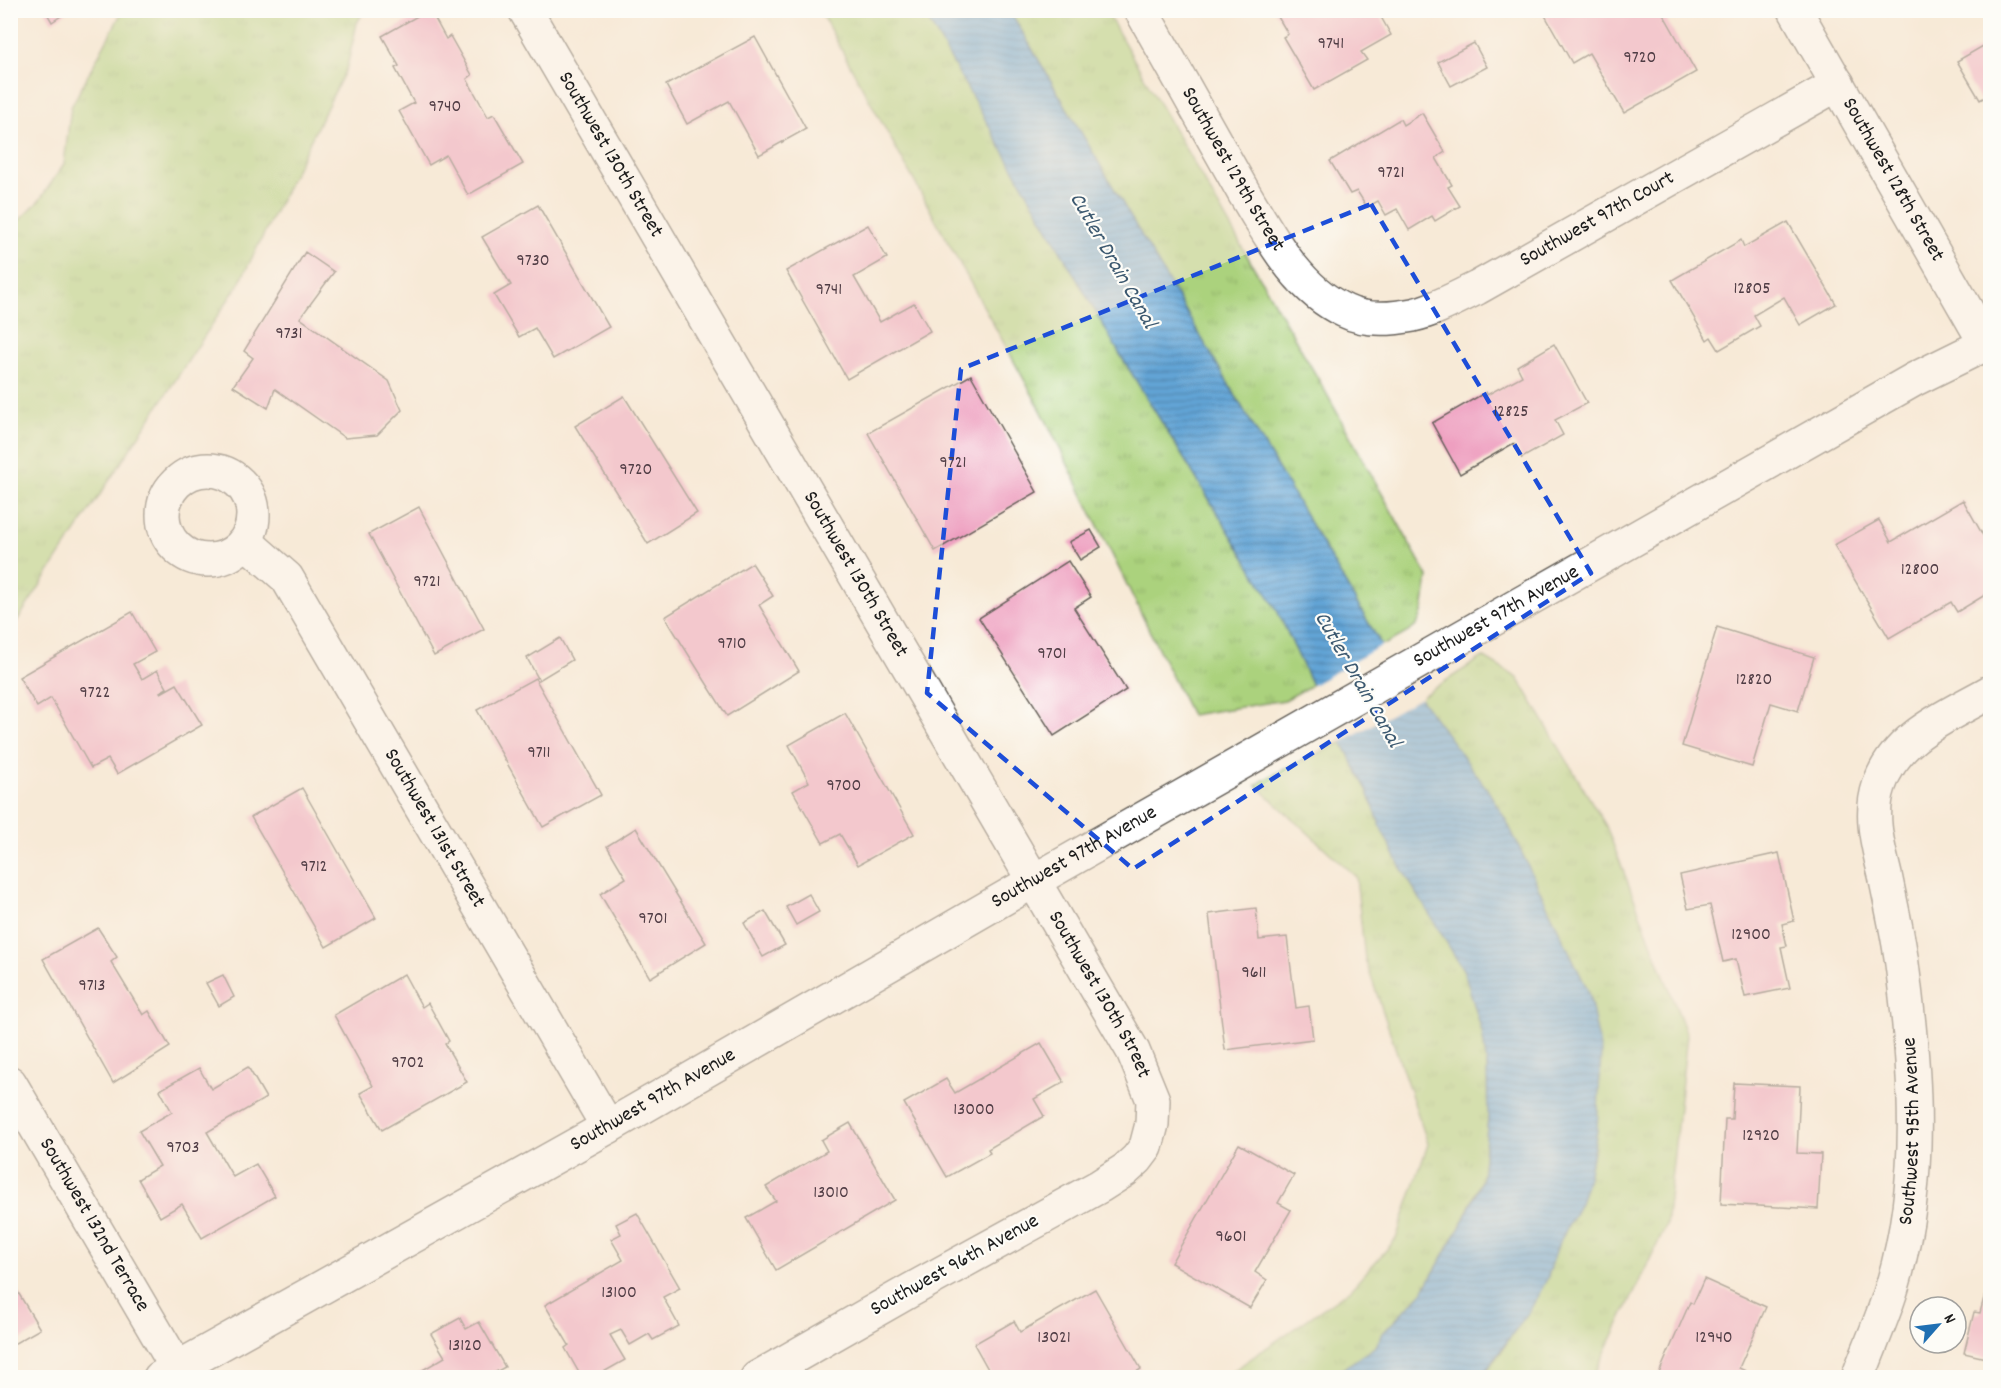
<svg xmlns="http://www.w3.org/2000/svg" width="2001" height="1388" font-family="Dekko,sans-serif">
<defs>
<pattern id="grass-tufts" width="24" height="20" patternUnits="userSpaceOnUse" patternTransform="scale(1.5)"><rect width="24" height="20" fill="#abd27d"/><path d="M3 7l-1-3M5 7V3M7 7l1-3M15 17l-1-3M17 17v-4M19 17l1-3" fill="none" stroke="#93b46b"/></pattern>
<pattern id="water-rules" width="6" height="5" patternUnits="userSpaceOnUse" patternTransform="scale(1.5)"><rect width="6" height="5" fill="#62a4d6"/><path d="M0 2.5h6" fill="none" stroke="#5085ad"/></pattern>
</defs>
<rect width="100%" height="100%" fill="#fdfcf7"/>
<filter id="ink" filterUnits="userSpaceOnUse"><feTurbulence type="fractalNoise" baseFrequency=".0167" numOctaves="2"/><feDisplacementMap in="SourceGraphic" scale="12" xChannelSelector="R" yChannelSelector="G"/><feConvolveMatrix kernelMatrix="1 2 1 2 8 2 1 2 1" color-interpolation-filters="sRGB"/></filter>
<filter id="wash" filterUnits="userSpaceOnUse"><feTurbulence type="fractalNoise" baseFrequency=".008" numOctaves="4" result="noise"/><feDisplacementMap in="SourceGraphic" scale="24" xChannelSelector="R" yChannelSelector="G"/><feGaussianBlur stdDeviation="1.35" result="paint"/><feColorMatrix in="noise" values="0 0 0 0 0 0 0 0 0 0 0 0 0 0 0 0 0 1.4 0 .05"/><feComposite in="paint" operator="in"/></filter>
<g filter="url(#wash)">
<rect width="100%" height="100%" fill="#f7ead7"/>
<g fill="url(#grass-tufts)" stroke="#64774c" stroke-width="1.5">
<path d="M123,10L364,11L357,23L347,67L240,282L11,630V228L39,201L64,164L71,107Z"/>
<path d="M820,11H923L1121,356L1276,608L1312,685L1285,700L1191,715L1042,412Z"/>
<path d="M1010,11H1106L1324,389L1428,577C1426,589 1424,618 1415,627C1406,635 1392,640 1382,646Z"/>
<path d="M1483,657L1518,678L1606,826L1687,1035L1666,1226L1596,1371L1590,1377H1481L1501,1352L1547,1279L1558,1245L1580,1203L1588,1177L1597,1131L1589,993L1506,820L1419,698Z"/>
<path d="M1342,742L1368,792L1382,830L1400,866L1464,971L1482,1031L1487,1065L1488,1118L1482,1178L1459,1229L1423,1291L1383,1333L1376,1346L1331,1377L1223,1378L1351,1289L1396,1239L1428,1144L1365,959L1356,877L1256,785C1283,767 1314,757 1342,742Z"/>
</g>
<path fill="url(#water-rules)" stroke="#3f6079" stroke-width="1.5" d="M923,11H1010L1382,646L1487,789L1506,820L1589,993L1601,1052L1597,1131L1588,1177L1580,1203L1558,1245L1547,1279L1530,1310L1481,1377H1331L1376,1346L1383,1333L1423,1291L1459,1229L1474,1198L1482,1178L1488,1118L1487,1065L1482,1031L1464,971L1400,866L1382,830L1368,792L1312,685L1276,608L1121,356Z"/>
<path fill="#f7ead7" d="M1384,644L1422,697L1339,743L1309,687Z"/>
<g id="blocks">
<g fill="#ee9fc0">
<path d="M45,10H70L52,22Z"/>
<path d="M428,10H430L446,39L450,36L472,75L467,79L488,117L494,114L523,164L468,195L446,155L429,165L399,111L414,103L395,68L399,66L382,36Z"/>
<path d="M1274,10H1377L1391,35L1361,52L1367,60L1314,90L1283,37L1288,34Z"/>
<path d="M1542,10H1661L1696,72L1624,113L1589,53L1572,63Z"/>
<path d="M755,37L806,129L759,155L729,101L687,124L666,85Z"/>
<path d="M1990,42V94L1980,100L1957,61Z"/>
<path d="M1474,43L1487,67L1451,86L1438,62Z"/>
<path d="M1422,113L1445,152L1436,158L1452,185L1448,187L1460,206L1435,221L1432,216L1409,230L1397,209L1386,215L1378,201L1367,207L1357,191L1350,194L1330,161L1400,119L1403,125Z"/>
<path d="M538,205L609,327L553,359L535,328L519,337L494,295L511,285L482,237Z"/>
<path d="M1788,222L1836,304L1800,325L1784,297L1754,315L1760,326L1719,350L1711,337L1707,340L1672,280L1741,240L1744,247Z"/>
<path d="M868,225L887,258L854,277L880,322L914,303L930,331L847,379L786,271Z"/>
<path d="M305,252L334,272L300,318L389,381L402,410L377,435L345,438L275,389L268,408L233,386L253,358L244,351Z"/>
<path d="M1554,344L1587,403L1555,420L1563,435L1522,458L1514,443L1460,474L1432,423L1486,392L1487,395L1522,376L1517,366Z"/>
<path d="M971,375L1037,492L935,551L868,433Z"/>
<path d="M624,396L697,513L648,544L575,426Z"/>
<path d="M1963,500L1990,548V592L1957,612L1951,602L1889,638L1834,545L1879,520L1891,542Z"/>
<path d="M419,507L484,629L434,656L369,534Z"/>
<path d="M1091,530L1101,547L1080,560L1069,542Z"/>
<path d="M1068,561L1091,597L1074,608L1126,690L1054,736L979,618Z"/>
<path d="M752,563L773,596L759,605L799,671L727,716L665,617Z"/>
<path d="M132,612L155,652L133,664L142,679L157,670L167,688L160,692L161,693L177,684L202,725L117,774L108,759L91,768L51,698L37,707L19,677Z"/>
<path d="M1717,627L1814,657L1798,711L1771,703L1752,767L1682,746Z"/>
<path d="M560,638L572,660L539,680L527,658Z"/>
<path d="M535,678L601,795L543,827L477,710Z"/>
<path d="M845,713L914,834L858,865L840,834L823,843L793,791L809,782L789,745Z"/>
<path d="M302,788L376,918L326,947L251,817Z"/>
<path d="M636,828L706,943L650,978L600,894L626,878L607,846Z"/>
<path d="M1779,853L1794,921L1782,924L1787,946L1781,947L1790,988L1745,997L1736,959L1723,962L1710,905L1688,909L1680,875Z"/>
<path d="M809,894L819,912L796,925L786,907Z"/>
<path d="M1256,908L1259,940L1287,937L1296,1008L1309,1006L1313,1039L1225,1050L1209,914Z"/>
<path d="M765,911L785,945L763,957L744,923Z"/>
<path d="M98,928L117,957L111,962L143,1015L149,1011L170,1047L113,1083L43,959Z"/>
<path d="M404,974L422,1007L428,1003L449,1041L445,1044L467,1082L382,1130L360,1093L373,1086L334,1015Z"/>
<path d="M223,975L234,997L219,1006L206,983Z"/>
<path d="M1041,1043L1064,1082L1034,1099L1044,1116L988,1149L990,1153L947,1177L904,1103L946,1079L955,1093Z"/>
<path d="M248,1067L266,1098L207,1132L233,1177L256,1164L275,1196L202,1238L182,1204L160,1217L138,1179L160,1166L139,1131L172,1112L160,1090L199,1068L211,1089Z"/>
<path d="M1734,1083L1800,1086L1797,1153L1821,1154L1818,1209L1721,1204L1725,1119H1732Z"/>
<path d="M850,1123L895,1200L776,1270L746,1218L776,1201L766,1187L827,1151L821,1140Z"/>
<path d="M1239,1144L1294,1175L1278,1203L1291,1210L1255,1272L1267,1280L1250,1308L1171,1263Z"/>
<path d="M637,1213L680,1288L663,1297L679,1326L653,1340L649,1334L630,1345L621,1330L610,1335L625,1360L593,1378H582L565,1348L569,1345L545,1305L623,1260L611,1239L621,1234L616,1224Z"/>
<path d="M10,1279L40,1329L10,1346Z"/>
<path d="M1704,1279L1766,1307L1739,1368L1760,1378H1657L1690,1302L1693,1304Z"/>
<path d="M1095,1289L1141,1369L1127,1378H993L974,1344L1014,1321L1020,1332Z"/>
<path d="M1986,1290L1990,1292V1359L1964,1353L1974,1312L1980,1313Z"/>
<path d="M460,1318L466,1329L479,1322L505,1367L492,1374L494,1378H409L445,1357L431,1334Z"/>
</g>
</g>
</g>
<g filter="url(#ink)">
<use href="#blocks" fill-opacity="0" stroke="#69645d" stroke-width="1.5"/>
<g fill="none" stroke-linecap="round" stroke-linejoin="round">
<defs>
<g id="minor">
<path id="s1" d="M525,10L1133,1051L1153,1100L1152,1124L1146,1147L1137,1159L1125,1170L1100,1186L911,1290L757,1378"/>
<path id="s2" d="M1141,10L1244,193C1270,236 1297,289 1345,311C1365,321 1392,319 1413,315C1435,310 1456,298 1477,288L1838,84"/>
<path id="s3" d="M1795,10L1986,344"/>
<circle cx="208" cy="515" r="45"/>
<path id="s4" d="M246,542L287,578L608,1127"/>
<path id="s5" d="M10,1083L177,1368"/>
<path id="s6" d="M1858,1378C1869,1347 1884,1316 1893,1284C1924,1179 1916,1071 1902,964C1898,934 1891,905 1885,875C1878,846 1869,815 1879,786C1895,736 1948,716 1990,692"/>
</g>
<g id="tertiary">
<path id="s7" d="M160,1378L608,1127L1032,882L1915,379L1990,342"/>
</g>
</defs>
<use href="#minor" stroke="#69645d" stroke-width="36"/>
<use href="#tertiary" stroke="#69645d" stroke-width="36"/>
<use href="#minor" stroke="#fff" stroke-width="33"/>
<use href="#tertiary" stroke="#fff" stroke-width="33"/>
</g>
</g>
<path d="M0 0H2001V1388H0ZM1371,204L1591,573L1133,869L927,693L961,369Z" fill="#f7ead7" fill-opacity=".55" fill-rule="evenodd"/>
<path fill="none" stroke="#1d4ed8" stroke-width="4.5" stroke-dasharray="12 8" stroke-linejoin="round" d="M1371,204L1591,573L1133,869L927,693L961,369Z"/>
<g text-anchor="middle" dominant-baseline="central" stroke-width="4.5" stroke-linejoin="round" paint-order="stroke">
<g font-size="18" fill="#503d45">
<text x="1331" y="44">9741</text>
<text x="1640" y="58">9720</text>
<text x="445" y="107">9740</text>
<text x="1391" y="173">9721</text>
<text x="533" y="261">9730</text>
<text x="1752" y="289">12805</text>
<text x="829" y="290">9741</text>
<text x="289" y="334">9731</text>
<text x="1511" y="412">12825</text>
<text x="953" y="463">9721</text>
<text x="636" y="470">9720</text>
<text x="1920" y="570">12800</text>
<text x="427" y="582">9721</text>
<text x="732" y="644">9710</text>
<text x="1052" y="654">9701</text>
<text x="1754" y="680">12820</text>
<text x="95" y="693">9722</text>
<text x="539" y="753">9711</text>
<text x="844" y="786">9700</text>
<text x="314" y="867">9712</text>
<text x="653" y="919">9701</text>
<text x="1751" y="935">12900</text>
<text x="1254" y="973">9611</text>
<text x="92" y="986">9713</text>
<text x="408" y="1063">9702</text>
<text x="974" y="1110">13000</text>
<text x="1761" y="1136">12920</text>
<text x="183" y="1148">9703</text>
<text x="831" y="1193">13010</text>
<text x="1231" y="1237">9601</text>
<text x="619" y="1293">13100</text>
<text x="1054" y="1338">13021</text>
<text x="1714" y="1338">12940</text>
<text x="465" y="1346">13120</text>
</g>
<g font-size="21" fill="#1c1c1c" stroke="#fdfcf7">
<text stroke="none"><textPath href="#s1" startOffset="168">Southwest 130th Street</textPath></text>
<text stroke="none"><textPath href="#s2" startOffset="184">Southwest 129th Street</textPath></text>
<text stroke="none"><textPath href="#s3" startOffset="196">Southwest 128th Street</textPath></text>
<text stroke="none"><textPath href="#s2" startOffset="645">Southwest 97th Court</textPath></text>
<text stroke="none"><textPath href="#s1" startOffset="654">Southwest 130th Street</textPath></text>
<text stroke="none"><textPath href="#s7" startOffset="1538">Southwest 97th Avenue</textPath></text>
<text stroke="none"><textPath href="#s4" startOffset="345">Southwest 131st Street</textPath></text>
<text stroke="none"><textPath href="#s7" startOffset="1052">Southwest 97th Avenue</textPath></text>
<text stroke="none"><textPath href="#s1" startOffset="1140">Southwest 130th Street</textPath></text>
<text stroke="none"><textPath href="#s7" startOffset="566">Southwest 97th Avenue</textPath></text>
<text stroke="none"><textPath href="#s6" startOffset="255">Southwest 95th Avenue</textPath></text>
<text stroke="none"><textPath href="#s5" startOffset="165">Southwest 132nd Terrace</textPath></text>
<text transform="translate(955 1266) rotate(-29)">Southwest 96th Avenue</text>
</g>
<g font-size="22" font-style="italic" fill="#3c5970" stroke="#fdfcf7">
<text transform="translate(1112 261) rotate(60)">Cutler Drain Canal</text>
<text transform="translate(1357 680) rotate(60)">Cutler Drain Canal</text>
</g>
</g>
<rect width="2001" height="1388" fill="none" stroke="#fdfcf7" stroke-width="36"/>
<g transform="translate(1938 1325) rotate(62)"><circle r="28" fill="#fdfcf7" stroke="#a3a29f" stroke-width="1.5"/>
<path d="M0-4.5L10 22L0 15L-10 22Z" fill="#1f6fb2"/>
<text y="-9" font-size="16" font-weight="bold" text-anchor="middle" fill="#1c1c1c">N</text>
</g>
</svg>
